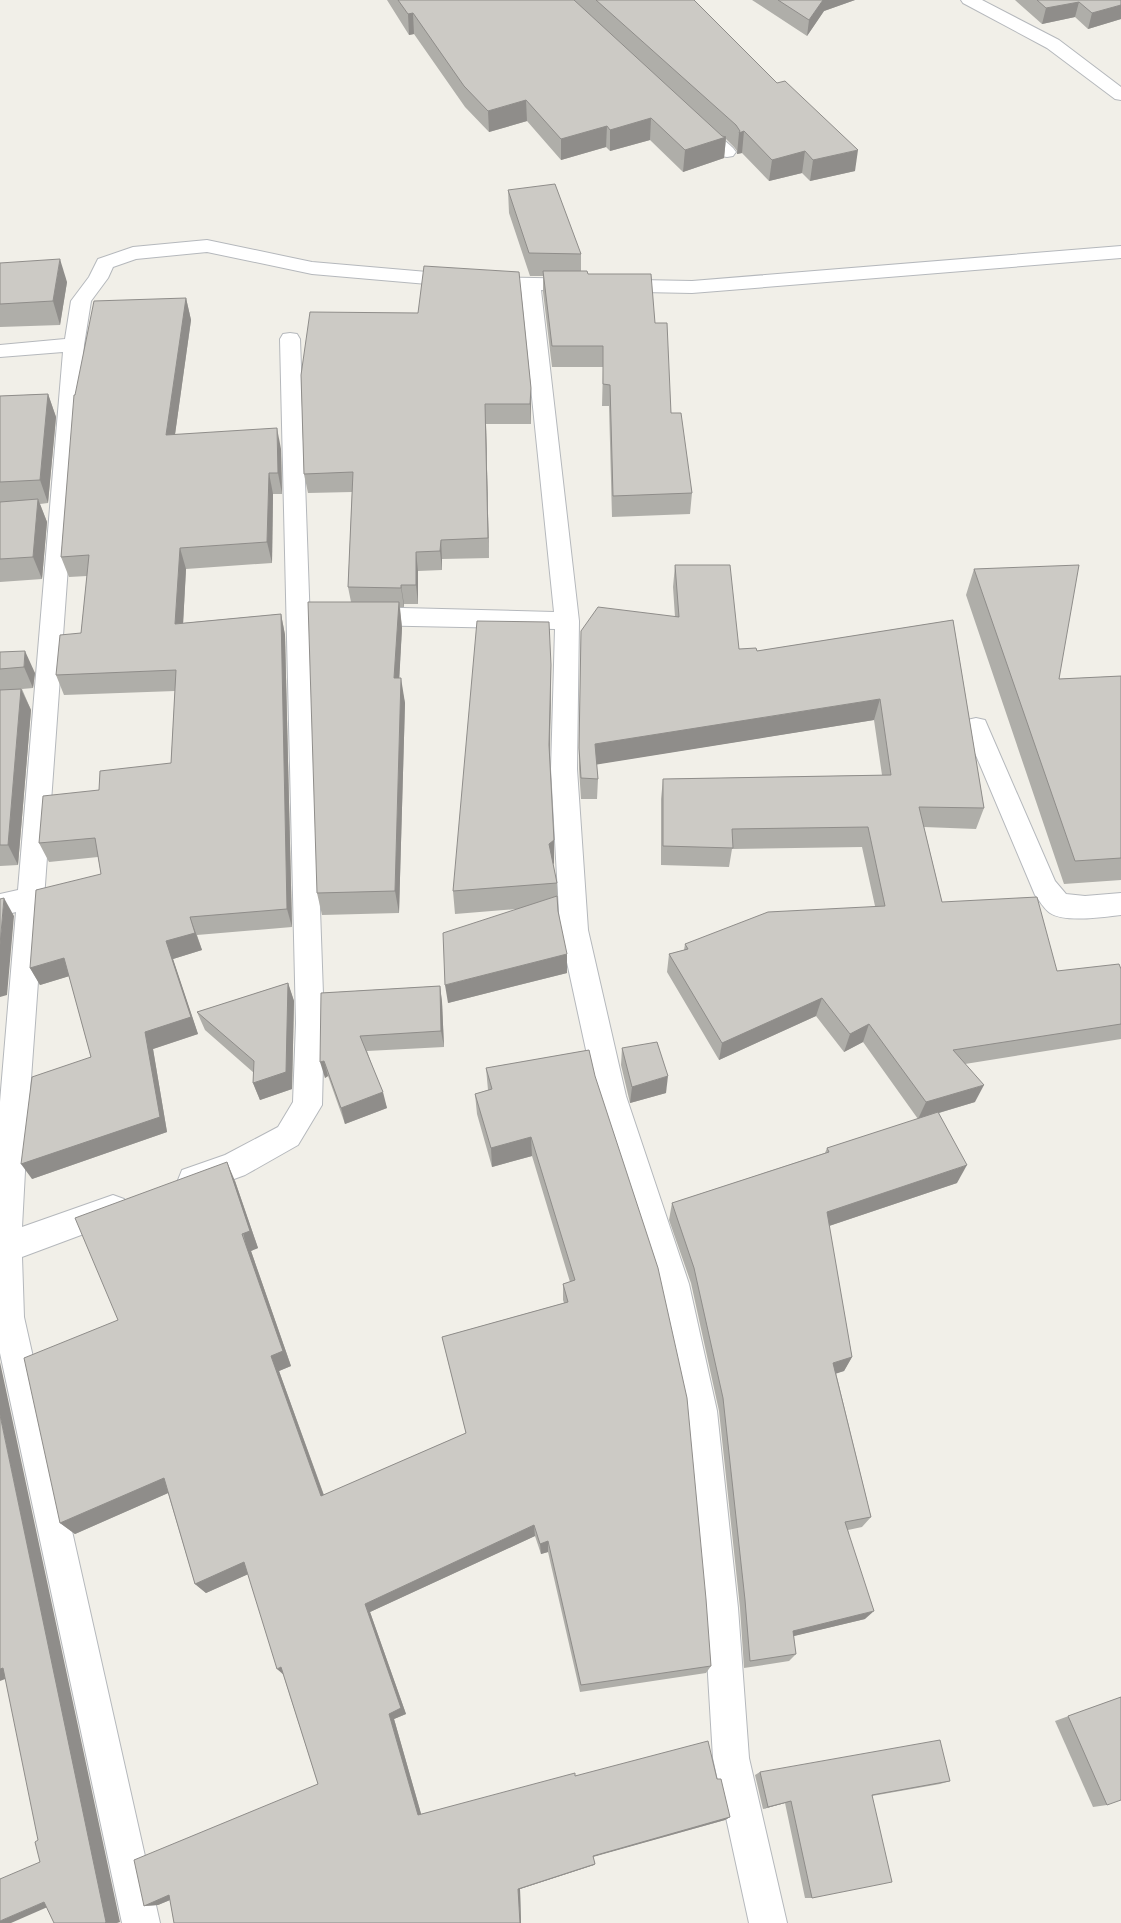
<svg xmlns="http://www.w3.org/2000/svg" width="1121" height="1923" font-family="Quicksand,sans-serif">
<rect width="100%" height="100%" fill="#f1efe8"/>
<g fill="none" stroke-linecap="round" stroke-linejoin="round">
<defs>
<g id="street">
<path d="M961,0H982L1059,40L1121,87V100L1115,99L1047,48L963,3Z"/>
<path d="M696,119L702,120L733,148L736,152L733,156L727,157L721,156L690,128L687,124L690,120Z"/>
<path d="M207,240L312,262L485,277L692,281L1121,246V258L692,293L541,290L579,621L577,769L588,930L626,1096L689,1284L717,1411L738,1608L749,1758L787,1923H749L713,1758L704,1608L685,1411L657,1284L596,1096L560,930L551,769L555,629L364,625L356,622L352,616L356,610L364,607L554,612L521,290L485,289L312,274L207,252L136,259L113,267L108,278L91,301L84,345L27,1134L22,1227L113,1195L124,1199L128,1209L124,1219L22,1257L24,1317L160,1923H122L0,1353V1102L16,912L0,916V894L18,890L63,352L0,357V345L65,339L71,301L89,277L98,259L133,247Z"/>
<path d="M290,333L297,334L300,339L324,1023L322,1105L298,1145L245,1175L193,1194L182,1190L178,1180L182,1170L225,1155L278,1127L293,1102L296,1023L280,339L283,334Z"/>
<path d="M976,718L985,720L988,727L1055,881L1066,894L1085,896L1121,893V915C1103,917 1065,923 1050,913C1044,909 1039,900 1035,895L964,727L967,720Z"/>
</g>
</defs>
<use href="#street" stroke="#b5b8bc" stroke-width="2"/>
<use href="#street" fill="#fff" fill-rule="evenodd"/>
</g>
<g fill="#afaea9" fill-rule="evenodd">
<path d="M387,0H694L855,171L810,181L802,173L769,181L742,153L737,154V151L734,147L726,139L724,158L683,172L650,140L610,151L606,147L561,160L527,121L489,132L465,107L414,34L409,35ZM619,42L723,137L722,136Z"/>
<path d="M752,0H855L824,11L807,36Z"/>
<path d="M1015,0H1121V19L1088,29L1075,17L1042,24Z"/>
<path d="M508,190L581,254V271L588,274L655,323L671,413L692,493L690,514L612,517L609,406H602L603,367H552L543,292V276H530L509,213Z"/>
<path d="M0,263L67,282L60,325L0,327Z"/>
<path d="M186,298L191,320L175,434L281,449L282,494H273L272,563L186,569L183,623L281,614L285,635L292,927L197,935L202,950L173,959L198,1034L153,1049L167,1132L32,1179L91,1057L69,976L40,985L30,968L101,874L98,857L49,862L39,843L99,790L171,763L175,691L64,695L56,675L81,633L87,576L69,577L61,557L75,395Z"/>
<path d="M301,375L531,388V424H486L489,558L442,559V570L418,571V604H404V607H400L402,628L399,678L405,703L399,913L322,915L317,893L351,602L348,587L352,492L308,493L304,474Z"/>
<path d="M48,394L56,417L48,503L40,504L47,522L42,579L0,582V396Z"/>
<path d="M675,565L739,649L757,651L953,620L984,808L976,829L924,827L942,902L1057,971L1121,969V1039L965,1064L975,1102L939,1113L957,1183L829,1226L852,1357L844,1371L836,1373L871,1517L862,1527L848,1530L865,1619L793,1636L796,1654L789,1661L744,1668L740,1608L719,1411L691,1283L669,1220L672,1203L825,1153L827,1148L918,1119L863,1042L844,1052L816,1016L719,1060L667,972L669,954L684,950L685,944L875,906L862,847L732,849L729,867L661,865V799L663,779L882,775L874,720L596,764L598,779L597,799H581L579,769L581,631L675,617L673,587Z"/>
<path d="M974,569L1059,679L1121,676V880L1064,884L966,595Z"/>
<path d="M0,652L35,673L33,688L22,689L31,710L18,865L0,866Z"/>
<path d="M551,665V690L550,756L554,840V863L553,865L557,883L558,911L567,973L448,1003L517,909L455,914L453,891Z"/>
<path d="M288,983L294,1001L292,1089L260,1100L253,1083L254,1073L205,1030L197,1012Z"/>
<path d="M440,986L442,1002L444,1047L367,1051L387,1108L345,1124L328,1076L325,1078L321,993Z"/>
<path d="M622,1048L666,1093L630,1103L621,1065Z"/>
<path d="M589,1050L711,1666L706,1673L580,1692L548,1552L541,1554L535,1536L370,1612L406,1714L394,1719L421,1814L575,1776L717,1779L730,1817L725,1820L593,1857L595,1864L594,1865L520,1889L521,1923H174L170,1900L158,1905L144,1906L318,1784L283,1674L248,1574L206,1593L195,1584L168,1493L75,1534L60,1523L118,1320L235,1181L258,1248L251,1251L291,1366L279,1371L324,1495L466,1433L442,1337L564,1303L563,1300V1284L570,1282L532,1156L492,1167L477,1114L475,1094L488,1090L486,1068Z"/>
<path d="M1121,1697L1107,1805L1093,1807L1055,1721Z"/>
<path d="M760,1772L950,1781L940,1784L872,1796L812,1898H805L785,1803L763,1809L755,1775Z"/>
</g>
<g fill="#8f8d8a">
<path d="M823,0H855L824,11L807,36L809,20Z"/>
<path d="M1079,2L1075,17L1042,24L1046,8Z"/>
<path d="M1121,5V19L1088,29L1092,13Z"/>
<path d="M413,13L414,34L409,35L408,14Z"/>
<path d="M526,100L527,121L489,132L488,111Z"/>
<path d="M651,118L650,140L610,151V130Z"/>
<path d="M607,126L606,147L561,160V139Z"/>
<path d="M744,131L742,153L737,154L739,133Z"/>
<path d="M726,137L724,158L683,172L685,150Z"/>
<path d="M858,150L855,171L810,181L813,160Z"/>
<path d="M805,151L802,173L769,181L772,160Z"/>
<path d="M60,259L67,282L60,325L53,301Z"/>
<path d="M186,298L191,320L172,456L166,435Z"/>
<path d="M531,388V424L530,404Z"/>
<path d="M48,394L56,417L48,503L40,480Z"/>
<path d="M485,404L486,424L489,558L488,538Z"/>
<path d="M277,428L281,449L282,494L278,473Z"/>
<path d="M269,473L273,494L272,563L267,542Z"/>
<path d="M38,499L47,522L42,579L33,557Z"/>
<path d="M441,540L442,559V570L440,551Z"/>
<path d="M180,548L186,569L182,644L175,624Z"/>
<path d="M416,552L418,571V604L416,585Z"/>
<path d="M401,585L404,604V607L401,588Z"/>
<path d="M399,602L402,628L398,703L394,678Z"/>
<path d="M281,614L285,635L292,927L287,909Z"/>
<path d="M25,651L35,673L33,688L24,667Z"/>
<path d="M551,665V690L549,769V745Z"/>
<path d="M401,678L405,703L399,913L395,891Z"/>
<path d="M21,689L31,710L18,865L8,845Z"/>
<path d="M880,699L874,720L594,765L595,744Z"/>
<path d="M554,840V863L549,868V844Z"/>
<path d="M4,898L14,916L7,995L0,997V945Z"/>
<path d="M190,917L202,950L173,959L198,1034L153,1049L167,1132L32,1179L21,1164L166,941Z"/>
<path d="M567,954V973L448,1003L445,985Z"/>
<path d="M64,958L73,975L40,985L30,968Z"/>
<path d="M288,983L294,1001L292,1089L260,1100L253,1083Z"/>
<path d="M440,986L442,1002L444,1047L441,1031Z"/>
<path d="M822,998L816,1016L719,1060L722,1043Z"/>
<path d="M869,1024L863,1042L844,1052L850,1034Z"/>
<path d="M324,1061L328,1076L325,1078L320,1062Z"/>
<path d="M668,1076L666,1093L630,1103L632,1087Z"/>
<path d="M984,1085L975,1102L918,1119L926,1102Z"/>
<path d="M383,1092L387,1108L345,1124L341,1108Z"/>
<path d="M531,1137L532,1156L492,1167L491,1148Z"/>
<path d="M227,1162L235,1181L258,1248L251,1251L291,1366L279,1371L328,1507L321,1496L271,1356Z"/>
<path d="M967,1165L957,1183L820,1229L827,1212Z"/>
<path d="M852,1357L844,1371L826,1377L833,1363Z"/>
<path d="M0,1362L120,1922L117,1923H105L0,1415Z"/>
<path d="M164,1478L175,1490L75,1534L60,1523Z"/>
<path d="M534,1525L535,1536L370,1612L406,1714L394,1719L422,1817L418,1815L389,1714L365,1604Z"/>
<path d="M548,1541V1552L541,1554L540,1544Z"/>
<path d="M244,1562L253,1572L206,1593L195,1584Z"/>
<path d="M874,1611L865,1619L786,1638L793,1631Z"/>
<path d="M281,1667L285,1676L277,1669Z"/>
<path d="M3,1668L18,1674L0,1681V1669Z"/>
<path d="M791,1801L785,1803L763,1809L768,1807Z"/>
<path d="M730,1817L725,1820L592,1857L593,1856Z"/>
<path d="M595,1864L594,1865L520,1889L521,1923H520L518,1889Z"/>
<path d="M169,1895H182L158,1905L144,1906Z"/>
<path d="M44,1902H59L11,1923H0V1921Z"/>
</g>
<g fill="#cccac5" stroke="#8f8d8a">
<path d="M398,0H574L722,136L726,137L685,150L651,118L610,130L607,126L561,139L526,100L488,111L464,86L413,13L408,14Z"/>
<path d="M596,0H694L777,83L785,81L858,150L813,160L805,151L772,160L744,131L739,133L740,131L736,125Z"/>
<path d="M778,0H823L809,20Z"/>
<path d="M1037,0H1121V5L1092,13L1079,2L1046,8Z"/>
<path d="M555,184L581,254L529,253L508,190Z"/>
<path d="M60,259L53,301L0,304V263Z"/>
<path d="M424,266L519,272L531,388L530,404H485L488,538L441,540L440,551L416,552V585H401V588L348,587L353,472L304,474L301,375L310,312L418,313Z"/>
<path d="M543,271H587L588,274H651L655,323H667L671,413H681L692,493L613,496L610,385L603,384V346H552Z"/>
<path d="M186,298L166,435L277,428L278,473H269L267,542L180,548L175,624L281,614L287,909L190,917L195,933L166,941L191,1017L145,1032L160,1117L21,1164L32,1077L91,1057L64,958L30,968L36,890L101,874L95,838L39,843L43,796L99,790L100,771L171,763L176,670L56,675L60,635L81,633L89,555L61,557L74,395H75L94,301Z"/>
<path d="M48,394L40,480L0,482V396Z"/>
<path d="M38,499L33,557L0,559V502Z"/>
<path d="M675,565H730L739,649L756,648L757,651L953,620L984,808L919,807L942,902L1037,897L1057,971L1119,964L1121,969V1024L953,1050L984,1085L926,1102L869,1024L850,1034L822,998L722,1043L669,954L688,949L685,944L768,912L885,906L868,827L732,829L733,848L663,846V779L891,775L880,699L595,744L598,779L581,778L579,748L581,631L598,607L679,617Z"/>
<path d="M1079,565L1059,679L1121,676V858L1075,861L974,569Z"/>
<path d="M308,602H399L394,678H401L395,891L317,893Z"/>
<path d="M477,621L549,622L551,665L549,745L554,840L549,844L557,883L453,891Z"/>
<path d="M25,651L24,667L0,669V652Z"/>
<path d="M21,689L8,845H0V690Z"/>
<path d="M557,896L558,911L567,954L445,985L443,933Z"/>
<path d="M4,898L0,945V899Z"/>
<path d="M288,983L286,1072L253,1083L254,1061L197,1012Z"/>
<path d="M440,986L441,1031L360,1036L383,1092L341,1108L324,1061L320,1062L321,993Z"/>
<path d="M657,1042L668,1076L632,1087L622,1048Z"/>
<path d="M589,1050L595,1076L658,1268L687,1398L706,1599L711,1666L581,1685L548,1541L540,1544L534,1525L365,1604L401,1708L389,1714L418,1815L575,1773V1776L708,1741L717,1779H721L730,1817L593,1856L595,1864L518,1889L520,1923H174L169,1895L144,1906L134,1860L318,1784L281,1667L277,1669L244,1562L195,1584L164,1478L60,1523L24,1358L118,1320L75,1218L227,1162L250,1231L242,1234L283,1351L271,1356L321,1496L466,1433L442,1337L568,1302L563,1284L575,1280L531,1137L491,1148L475,1094L492,1089L486,1068Z"/>
<path d="M938,1112L967,1165L827,1212L852,1357L833,1363L871,1517L845,1522L874,1611L793,1631L796,1654L750,1661L745,1600L723,1398L694,1268L672,1203L829,1152L827,1148Z"/>
<path d="M0,1415L106,1922L105,1923H54L44,1902L0,1921V1879L40,1862L35,1842L38,1840L3,1668L0,1669Z"/>
<path d="M1121,1697V1800L1107,1805L1068,1716Z"/>
<path d="M940,1740L950,1781L872,1795L892,1882L812,1898L791,1801L768,1807L760,1772Z"/>
</g>
</svg>
